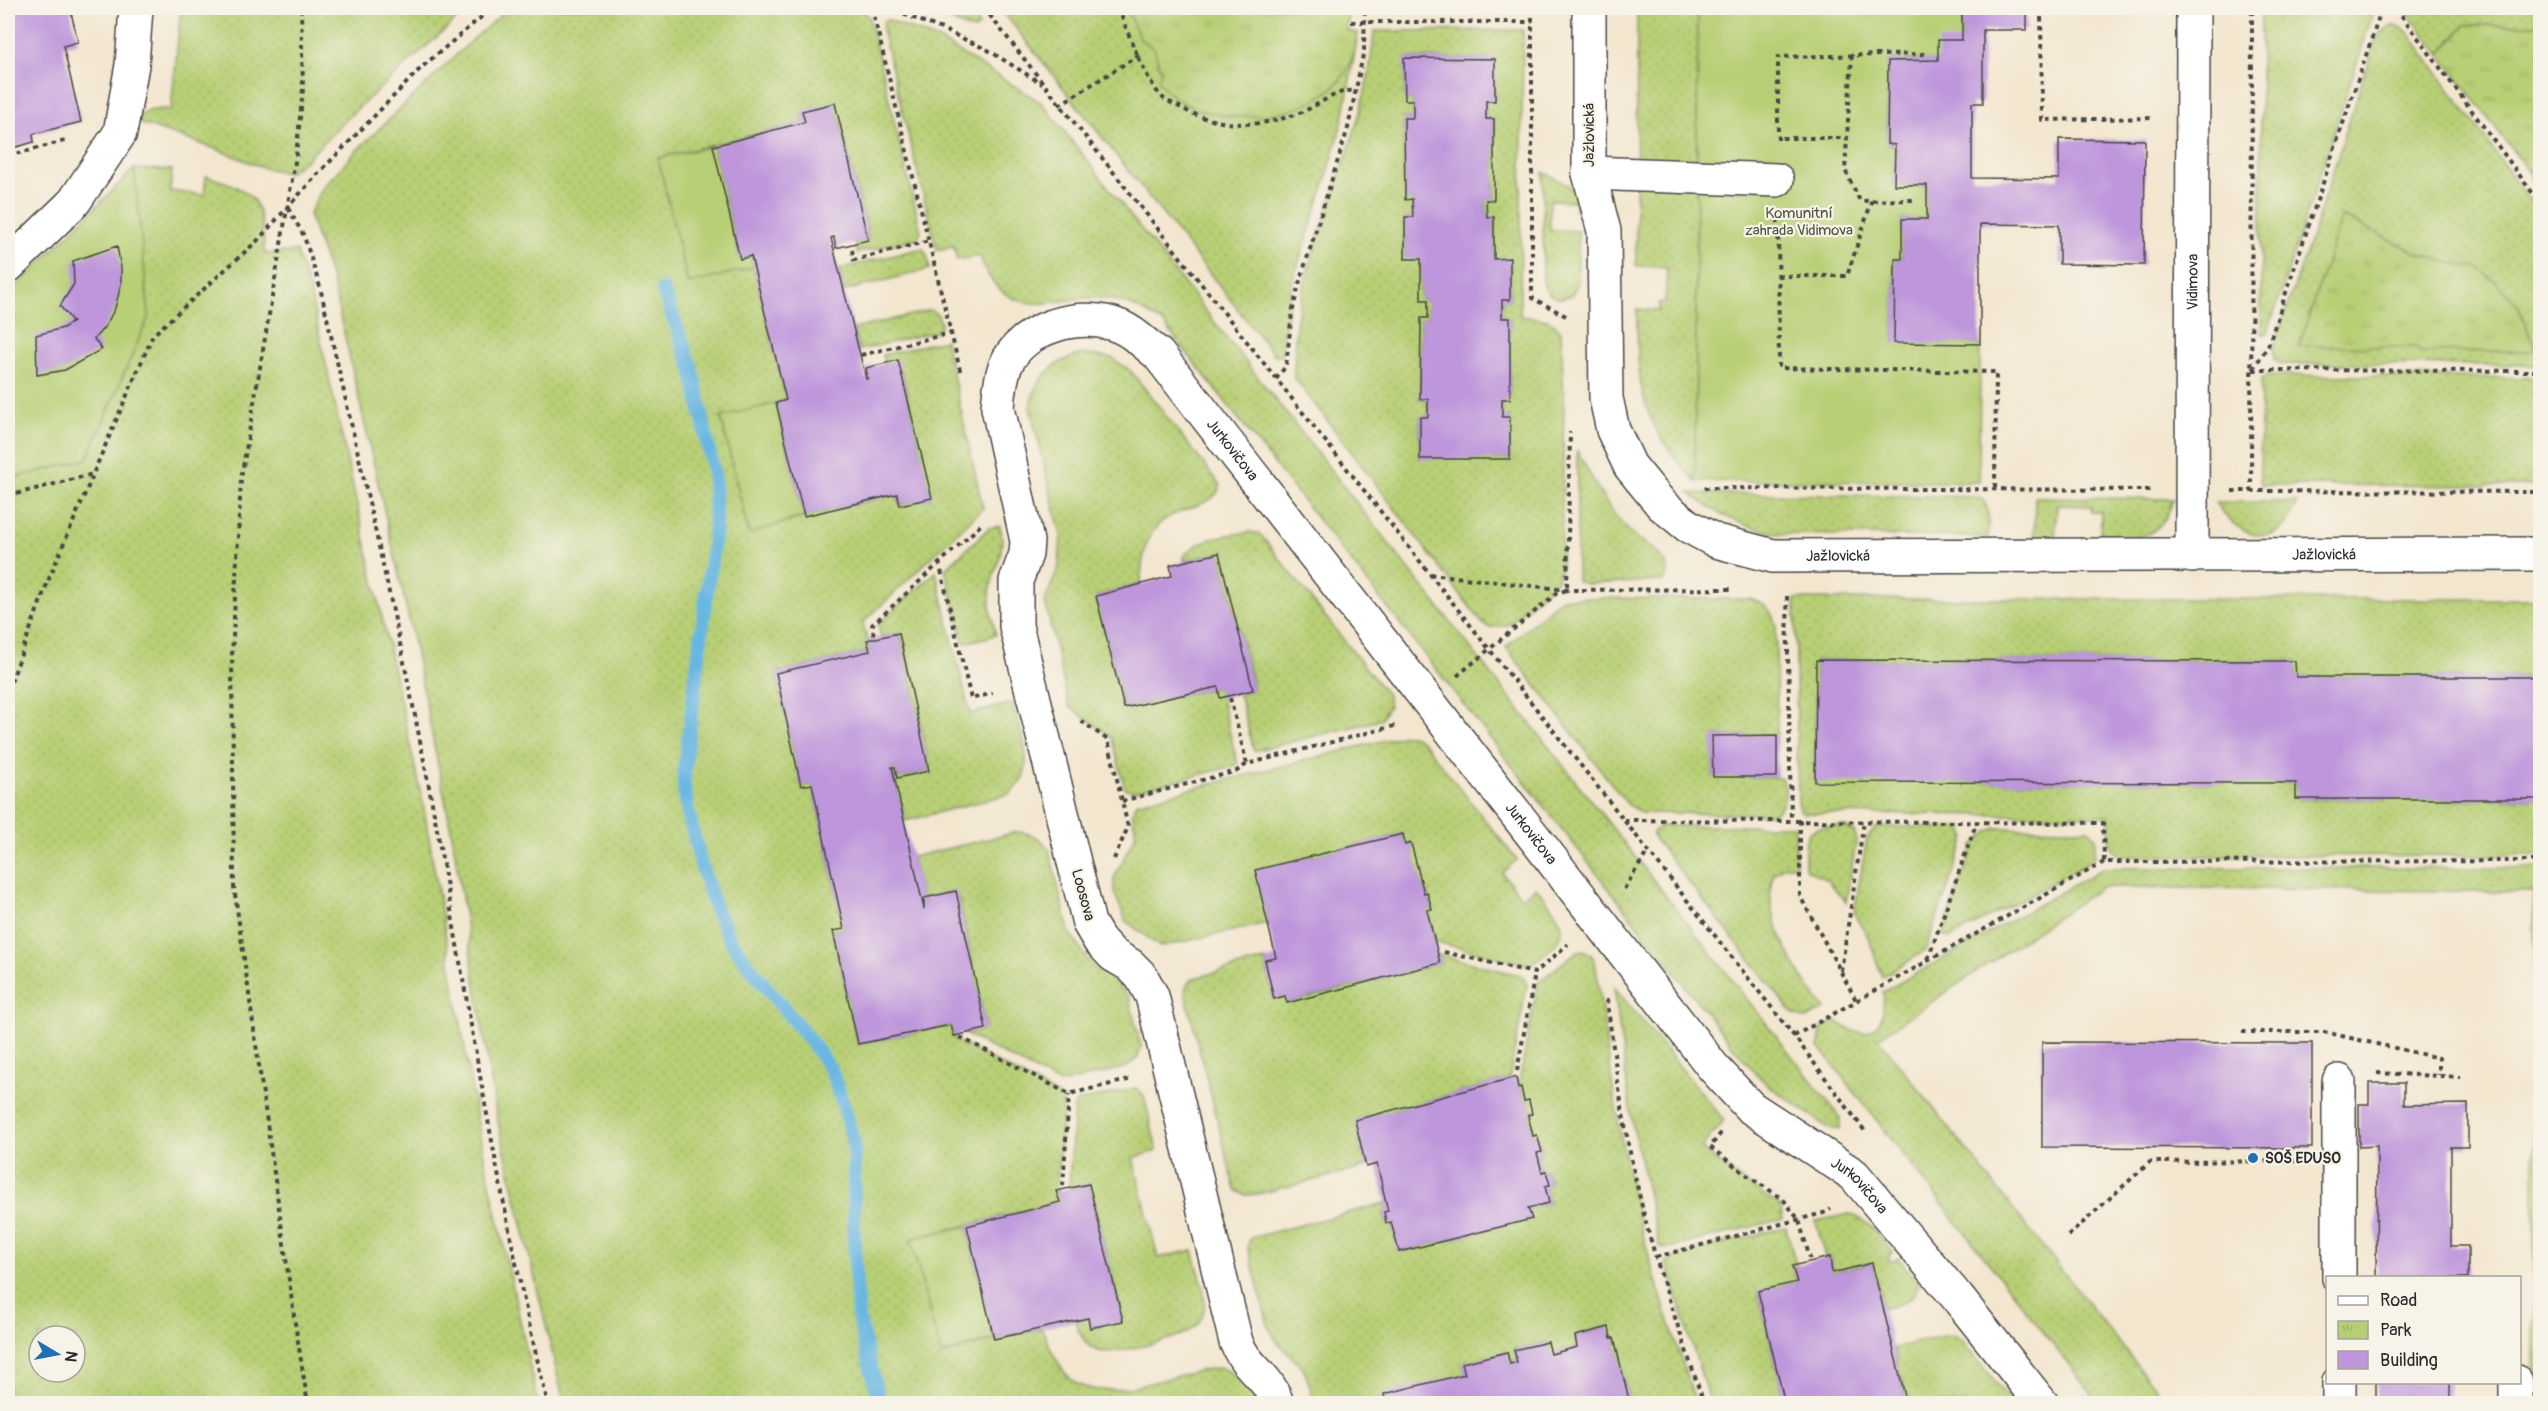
<svg xmlns="http://www.w3.org/2000/svg" width="2548" height="1411" font-family="Pangolin,sans-serif">
<defs>
<pattern id="grass-dots" width="8" height="8" patternUnits="userSpaceOnUse" patternTransform="scale(1.5)"><rect width="8" height="8" fill="#b7cf74"/><path d="M2 2h.1M6 6h.1" fill="none" stroke="#9eb265" stroke-width="1.8" stroke-linecap="round"/></pattern>
<pattern id="park-tufts" width="24" height="20" patternUnits="userSpaceOnUse" patternTransform="scale(1.5)"><rect width="24" height="20" fill="#b7cf74"/><path d="M3 7l-1-3M5 7V3M7 7l1-3M15 17l-1-3M17 17v-4M19 17l1-3" fill="none" stroke="#9eb265"/></pattern>
</defs>
<rect width="100%" height="100%" fill="#f7f3e8"/>
<filter id="ink" filterUnits="userSpaceOnUse"><feTurbulence type="fractalNoise" baseFrequency=".0167" numOctaves="2"/><feDisplacementMap in="SourceGraphic" scale="12" xChannelSelector="R" yChannelSelector="G"/><feConvolveMatrix kernelMatrix="1 2 1 2 8 2 1 2 1" color-interpolation-filters="sRGB"/></filter>
<filter id="wash" filterUnits="userSpaceOnUse"><feTurbulence type="fractalNoise" baseFrequency=".008" numOctaves="4" result="noise"/><feDisplacementMap in="SourceGraphic" scale="24" xChannelSelector="R" yChannelSelector="G"/><feGaussianBlur stdDeviation="1.35" result="paint"/><feColorMatrix in="noise" values="0 0 0 0 0 0 0 0 0 0 0 0 0 0 0 0 0 1.4 0 .05"/><feComposite in="paint" operator="in"/></filter>
<g filter="url(#wash)">
<rect width="100%" height="100%" fill="#f3e6cf"/>
<g fill="url(#grass-dots)" stroke="#717d50" stroke-width="1.5" fill-rule="evenodd">
<path d="M181,8H469L355,111L304,162L287,173L264,168L216,149L136,122C143,108 157,110 171,109Z"/>
<path d="M509,8H853L863,10L869,17L921,232L918,238L857,253L855,243L868,240L867,229L838,114L802,112L805,122L659,158L688,283L754,267L786,400L721,418L749,533L815,514L897,494L900,505L931,498L902,371L885,363L882,355L945,340L983,508L863,623L870,651L776,673L801,786L812,784L844,928L833,931L858,1044L951,1025L955,1040L1064,1099L1056,1191L1060,1202L911,1239L941,1355L1005,1337L1042,1329C1050,1346 1056,1364 1069,1377C1102,1411 1180,1368 1221,1368C1233,1372 1258,1390 1253,1404L564,1403L496,1113L452,835L411,629L333,284L309,215L323,187L357,150L471,41Z"/>
<path d="M921,8H967L978,22L979,26L975,30L970,29Z"/>
<path d="M1000,8H1360V13H1348L1347,31L1358,33L1343,119L1326,180L1292,282L1281,355H1274Z"/>
<rect x="1371" y="8" width="151" height="3"/>
<path d="M1637,8H1698L1695,481C1639,421 1637,388 1637,309L1659,311V303H1665L1667,267L1636,266Z"/>
<path d="M2261,8H2375L2268,332L2264,335L2261,332Z"/>
<path d="M2403,8H2540V25H2465L2440,54Z"/>
<path d="M888,20L941,41L1042,103L1836,1112L1841,1118L1840,1129H1830L1765,1083L1735,1049L1164,324C1144,310 1125,300 1100,298C1081,296 1064,302 1045,303C1010,306 990,287 980,256L957,260L954,246L937,250L882,29L884,21Z"/>
<path d="M2392,26L2400,27L2408,32L2540,214V365L2281,364L2274,359L2273,348L2315,227L2376,38L2381,32ZM2342,216L2417,253L2463,266L2477,268L2496,282L2518,306L2536,350L2420,351Z"/>
<path d="M1523,30L1520,316C1536,319 1553,316 1561,332L1564,399L1561,569L1556,581L1508,625L1490,628L1482,623L1294,377C1295,357 1294,334 1298,313C1316,217 1368,130 1374,31ZM1405,58L1494,59L1495,100L1486,101V119H1494V199L1486,200L1487,217L1494,218V259H1510V300H1502V318H1510V399H1502V417H1510V459L1420,458V417H1428V399H1420L1421,319L1428,318V300H1421V259L1405,258V218L1413,217L1412,199H1405L1404,118H1413V100H1405Z"/>
<path d="M2540,163V192L2530,177L2529,172Z"/>
<path d="M134,169L172,170L170,191L204,195L206,176C261,192 260,201 265,254L296,251L310,292L423,803L480,1137L538,1403H8V479L87,459L149,316ZM39,1336H75V1372H39Z"/>
<path d="M1543,172L1579,191L1578,210H1575L1574,201L1550,200V230L1578,231V282L1572,295C1558,301 1548,298 1543,283Z"/>
<path d="M918,249H923L927,255L930,269L844,291L839,269Z"/>
<path d="M930,310L938,315L941,324L938,331L859,350L854,329Z"/>
<path d="M1082,354L1112,358L1131,371L1220,485C1219,506 1175,508 1160,523C1144,538 1141,563 1141,584L1096,596L1124,708L1218,687L1238,765L1135,791L1126,789L1124,785L1112,738L1069,706L1045,601L1059,566L1061,536L1030,407C1035,377 1053,361 1082,354Z"/>
<path d="M2268,375L2540,378V486L2262,485L2260,479L2261,385L2262,379Z"/>
<path d="M1577,450C1592,478 1607,510 1630,532C1643,544 1666,553 1668,572L1664,581L1586,584L1577,581Z"/>
<path d="M1689,493L1979,497C1992,506 1988,522 1988,537L1779,534C1745,528 1717,515 1689,493Z"/>
<path d="M2035,497L2173,499C2161,542 2137,538 2100,537L2101,512H2091V506L2057,505L2055,537H2034Z"/>
<path d="M2215,502H2297C2280,554 2238,539 2215,502Z"/>
<path d="M1000,526C1007,554 993,566 990,592C988,606 993,621 996,635L964,643L945,569L989,528Z"/>
<path d="M1251,532L1260,534L1388,696L1389,706L1380,720L1254,751L1239,694L1253,690L1251,678L1223,564L1219,553L1184,561V557C1195,538 1231,534 1251,532Z"/>
<path d="M936,572L970,714L1013,703C1021,735 1040,771 1009,794L905,821L892,767H895L898,778L929,771L928,759L903,644L899,633L881,637L878,624Z"/>
<path d="M1562,598L1750,599C1767,603 1773,611 1776,628L1777,735L1713,736V776L1781,778C1789,791 1785,808 1772,814L1641,813L1627,804L1506,647Z"/>
<path d="M1795,599H2540V677H2296L2295,661L1816,660L1815,781L2296,783L2297,799H2540V855L2124,856C2104,852 2110,831 2109,816L1804,813L1800,810L1798,802Z"/>
<path d="M1405,735H1412L1423,742L1517,860L1502,873L1522,898L1536,887C1567,927 1577,933 1529,965L1436,942L1427,910L1432,908L1428,893H1424L1410,844L1405,845L1402,834L1256,870L1268,923L1160,947L1126,921L1114,892V878L1136,834L1132,812L1136,803Z"/>
<path d="M1660,826H1795L1796,866H1784L1774,874C1758,912 1801,979 1825,1009L1806,1019L1792,1013L1653,837V832Z"/>
<path d="M1843,826L1855,832L1856,843L1846,902L1828,881L1805,868C1805,830 1803,827 1843,826Z"/>
<path d="M1877,827H1962L1966,837L1925,951L1882,977L1869,939L1854,912L1867,838Z"/>
<path d="M1996,828L2088,829L2096,838L2095,856L2082,867L1950,938L1943,935L1944,930L1973,846L1989,831Z"/>
<path d="M1017,832C1032,833 1040,837 1049,849L1069,932L1093,967L1116,983L1129,998L1141,1046L1138,1057L1127,1067L1060,1084L965,1034L986,1029L960,902L955,891L924,898V909L912,857Z"/>
<path d="M2104,868H2540V1403H2534V892L2102,887L1878,1038L2167,1403H2099L1819,1047L1821,1029L1835,1020C1866,1044 1887,1031 1883,992Z"/>
<path d="M1584,950L1592,956L1596,966C1607,1045 1616,1125 1635,1204C1651,1271 1674,1337 1696,1403H1630L1614,1338H1611L1608,1327L1575,1335L1577,1347L1551,1354L1548,1342L1514,1350L1517,1362L1510,1364L1506,1352L1463,1363L1465,1374L1374,1401V1403H1315L1305,1371L1276,1340L1269,1328L1248,1249L1250,1238L1386,1203L1388,1211L1384,1212L1386,1223L1391,1222L1399,1252L1531,1219L1528,1208L1549,1203L1545,1186L1550,1184L1546,1171L1542,1172L1537,1153L1542,1152L1538,1136H1533L1528,1115L1532,1114L1529,1100L1524,1101L1521,1088H1518L1538,982L1578,951Z"/>
<path d="M1439,955L1519,975L1525,979L1527,985L1509,1079L1356,1120L1366,1167L1259,1194L1245,1195L1235,1190L1185,993L1186,986L1194,978L1265,960L1274,999L1285,996L1288,1003L1440,963Z"/>
<path d="M1614,987L1724,1120L1701,1148L1744,1182L1780,1206L1783,1219L1665,1249L1659,1246L1632,1122Z"/>
<path d="M1136,1088L1144,1096L1157,1151L1133,1158L1158,1258L1193,1250C1197,1269 1209,1295 1203,1314C1201,1321 1196,1327 1189,1331C1176,1339 1110,1357 1096,1350C1084,1345 1079,1332 1075,1321L1088,1318L1091,1328L1123,1320L1089,1184L1069,1188L1074,1107L1077,1102Z"/>
<path d="M1849,1214C1869,1219 1880,1238 1893,1252L1888,1257L1892,1262L1898,1258L1919,1283C1915,1301 1899,1305 1884,1308L1872,1263L1832,1273L1830,1257L1825,1258L1816,1221Z"/>
<path d="M1786,1227L1796,1265L1792,1267L1797,1282L1758,1292L1785,1403H1710L1666,1262L1682,1254Z"/>
<path d="M1948,1335L1956,1336L1962,1340L2010,1401L2007,1404L1907,1403L1894,1348Z"/>
</g>
<g fill="url(#park-tufts)" stroke="#717d50" stroke-width="1.5">
<path d="M1126,8H1346L1348,13L1347,31L1358,33C1355,49 1353,62 1343,76C1307,126 1193,133 1158,80L1161,72L1154,48L1141,40Z"/>
<path d="M2465,25H2540V163L2529,172L2440,54Z"/>
<path d="M2342,216L2417,253L2463,266L2477,267L2496,282L2518,306L2536,351L2420,352L2418,347L2299,346Z"/>
</g>
<g fill="#b7cf74" stroke="#717d50" stroke-width="1.5">
<path d="M1698,8H1962V40L1938,60L1888,61L1887,144L1895,145L1894,185L1927,186V219H1902V259H1895L1894,342L1980,344L1979,482L1695,481Z"/>
<path d="M713,146L740,259L751,256L754,267L688,284L658,158Z"/>
<path d="M134,169L149,316L87,459L8,479V295Z"/>
<path d="M776,403L804,516L749,534L721,417Z"/>
<path d="M967,1226L994,1339L941,1355L911,1239Z"/>
</g>
<g fill="none" stroke-linecap="round" stroke-linejoin="round">
<path stroke="#68b6e2" stroke-width="14" d="M663,290L693,372L714,474L715,528L684,771V790L688,812L701,865L716,911L731,941L748,965L812,1043L831,1070L845,1110L854,1145V1246L858,1317L880,1404"/>
</g>
<g id="blocks">
<g fill="#be96db">
<path d="M8,8H70L78,42L63,46L81,122L33,134L34,142L13,148L11,139L8,140Z"/>
<path d="M1962,8H2027V30H1983V103H1972V178L2059,179V139L2145,140L2144,265L2059,264V225L1980,224V344L1894,343L1895,259H1902V219H1927V185H1894L1895,145L1887,144L1888,61L1938,60V40H1962Z"/>
<path d="M1404,58L1495,59V101H1486V119H1494V200H1486L1487,217H1494V259L1510,258V300H1502V318H1510V399H1502V417H1510V459H1420V417H1428V399H1420L1421,318H1428V300H1421V259H1405V217H1413L1412,199L1405,200L1404,118H1413V100H1405Z"/>
<path d="M835,103L868,240L836,248L834,237L831,238L866,379H868L866,368L898,360L932,498L900,505L897,494L804,516L776,403L786,400L751,256L740,259L713,146L805,122L802,111Z"/>
<path d="M117,246L121,268V285L115,308L106,325L94,339L102,349L65,370L37,375L36,335L63,328L73,322L60,306L74,284L73,261Z"/>
<path d="M1219,553L1253,690L1220,698L1218,687L1124,708L1096,596L1172,576L1170,565Z"/>
<path d="M899,633L929,771L897,778L895,767H892L924,909V898L956,891L986,1029L954,1036L951,1025L858,1044L833,931L844,929L812,784L801,786L776,673L870,651L867,640Z"/>
<path d="M1816,660L2295,661L2296,677H2540V799H2296V783L1815,782Z"/>
<path d="M1777,735V777H1713L1712,736Z"/>
<path d="M1403,834L1405,845L1411,843L1424,893L1427,892L1432,909L1427,910L1440,963L1287,1003L1285,996L1274,999L1265,960L1276,958L1255,870Z"/>
<path d="M2042,1042L2312,1043V1148L2042,1147Z"/>
<path d="M1516,1077L1518,1088L1521,1087L1524,1101L1529,1100L1532,1114L1528,1115L1533,1136L1537,1135L1542,1152L1537,1153L1542,1172L1546,1171L1550,1185L1545,1186L1549,1203L1528,1208L1532,1219L1399,1252L1391,1222L1386,1223L1384,1212L1388,1211L1377,1164L1366,1167L1355,1120Z"/>
<path d="M2369,1083H2404V1105L2468,1104V1147H2451V1246H2468V1278H2376L2377,1146L2359,1147V1104H2369Z"/>
<path d="M1089,1184L1123,1321L1090,1328L1088,1318L994,1339L967,1226L1060,1202L1056,1191Z"/>
<path d="M1830,1257L1832,1273L1872,1263L1907,1404H1785L1758,1291L1797,1282L1792,1266Z"/>
<path d="M1609,1327L1611,1338H1614L1630,1404H1374V1401L1385,1398L1384,1394L1465,1374L1462,1363L1507,1352L1510,1364L1517,1362L1514,1350L1548,1342L1551,1354L1577,1347L1575,1336Z"/>
<rect x="2376" y="1382" width="74" height="22"/>
</g>
</g>
</g>
<g filter="url(#ink)">
<use href="#blocks" fill-opacity="0" stroke="#494744" stroke-width="1.5"/>
<g fill="none" stroke-linecap="round" stroke-linejoin="round">
<defs>
<g id="minor">
<path id="s1" d="M1589,8V173L1604,231L1606,398L1613,430L1630,466L1662,505L1688,526L1716,541L1773,556L2540,554"/>
<path d="M1589,173L1777,180"/>
<path d="M8,266L74,202L120,133L132,65L136,8"/>
<path id="s2" d="M2192,556L2193,8"/>
<path d="M2339,1278V1081"/>
<path d="M2516,1382V1404"/>
<path id="s3" d="M1277,1404C1269,1375 1247,1370 1236,1342L1152,996L1141,976L1130,965L1113,955L1099,940L1089,923L1016,626V581L1026,554L1027,541L998,408C999,395 1000,380 1005,367C1021,326 1083,310 1121,327C1135,333 1146,345 1158,354L1713,1067L1750,1107L1854,1175L1957,1297L2042,1404"/>
<path d="M2339,1404V1382"/>
</g>
</defs>
<use href="#minor" stroke="#494744" stroke-width="36"/>
<g stroke="#494744" stroke-width="4" stroke-dasharray="4.5 4.5" stroke-linecap="butt">
<path d="M301,8L303,89L296,156L241,479L232,656L234,887L295,1323L308,1404"/>
<path d="M872,8L961,374"/>
<path d="M887,8L942,29L988,50L1042,84"/>
<path d="M984,8L1794,1036L1867,1134"/>
<path d="M1118,8C1128,31 1145,81 1163,98C1168,102 1177,105 1183,109C1223,129 1261,128 1302,112C1320,105 1337,88 1357,91"/>
<path d="M1532,8V298L1566,316"/>
<path d="M2041,8L2042,120L2154,118"/>
<path d="M2396,8L2540,203"/>
<path d="M1351,22H1532"/>
<path d="M1852,55L1845,170L1860,201L1913,200"/>
<path d="M1059,105L1139,55"/>
<path d="M1782,138H1846"/>
<path d="M1778,140V57L1929,54"/>
<path d="M8,156L68,140"/>
<path d="M288,208L304,236L320,287C361,468 404,648 437,830C471,1022 501,1214 548,1404"/>
<path d="M1778,219L1779,368L1996,372L1995,489"/>
<path d="M852,250L854,260L929,241"/>
<path d="M1778,276H1847L1872,200"/>
<path d="M861,355L951,333"/>
<path d="M2253,369L2268,346L2382,8"/>
<path d="M2253,370L2540,371"/>
<path d="M1276,379L1286,366L1292,313L1299,284L1348,128L1364,50L1365,8"/>
<path d="M1704,488L2153,490"/>
<path d="M2232,491H2251L2252,8"/>
<path d="M2251,491L2540,492"/>
<path d="M8,496L93,474L153,335L258,240L315,177L422,67L492,8"/>
<path d="M939,562L971,699L993,693"/>
<path d="M1430,574L1567,590L1734,589"/>
<path d="M1787,596L1791,820"/>
<path d="M874,635L872,625L983,523"/>
<path d="M1457,676L1557,593L1567,590L1570,432"/>
<path d="M8,690L48,581L93,475"/>
<path d="M1230,698L1247,764"/>
<path d="M1081,721L1108,740L1128,827L1114,859"/>
<path d="M1122,801L1237,771L1247,764L1398,725"/>
<path d="M1624,820L2103,823L2104,862L2540,861"/>
<path d="M1800,820V896L1856,1000"/>
<path d="M1624,889L1648,851"/>
<path d="M1444,952L1535,973L1568,944"/>
<path d="M1928,959L1977,821"/>
<path d="M1841,971L1864,821"/>
<path d="M1607,999C1615,1065 1624,1132 1640,1198C1656,1268 1682,1336 1704,1404"/>
<path d="M2242,1032H2324L2439,1058V1075"/>
<path d="M1794,1036L2104,862"/>
<path d="M960,1037L1069,1094L1132,1079"/>
<path d="M1517,1071L1535,973"/>
<path d="M2377,1073L2460,1077"/>
<path d="M1721,1133L1710,1147L1751,1178L1783,1199L1799,1220L1810,1259"/>
<path d="M1063,1186L1069,1094"/>
<path d="M2068,1236L2150,1162L2300,1161"/>
<path d="M1656,1257L1827,1212L1831,1209"/>
<path d="M2081,1395L2088,1404"/>
</g>
<use href="#minor" stroke="#fff" stroke-width="33"/>
</g>
</g>
<circle fill="#1f6fb2" stroke="#f7f3e8" stroke-width="2" cx="2253" cy="1158" r="6"/>
<g text-anchor="middle" dominant-baseline="central" stroke-width="4.5" stroke-linejoin="round" paint-order="stroke">
<g font-size="15" fill="#2b2b2b" stroke="#f7f3e8">
<text transform="translate(1589 135) rotate(-90)">Jažlovická</text>
<text stroke="none"><textPath href="#s2" startOffset="274">Vidimova</textPath></text>
<text stroke="none"><textPath href="#s3" startOffset="1402">Jurkovičova</textPath></text>
<text stroke="none"><textPath href="#s1" startOffset="1190">Jažlovická</textPath></text>
<text stroke="none"><textPath href="#s1" startOffset="704">Jažlovická</textPath></text>
<text stroke="none"><textPath href="#s3" startOffset="1888">Jurkovičova</textPath></text>
<text transform="translate(1083 895) rotate(75)">Loosova</text>
<text stroke="none"><textPath href="#s3" startOffset="2374">Jurkovičova</textPath></text>
</g>
<g font-size="15" fill="#4e543d" stroke="#f7f3e8">
<text x="1799" y="213">Komunitní<tspan x="1799" dy="17">zahrada Vidimova</tspan></text>
</g>
<g font-size="15" font-weight="bold" fill="#2b2b2b" stroke="#f7f3e8" text-anchor="start">
<text x="2265" y="1158">SOŠ EDUSO</text>
</g>
</g>
<rect width="2548" height="1411" fill="none" stroke="#f7f3e8" stroke-width="30"/>
<rect x="2326" y="1276" width="195" height="108" fill="#f7f3e8" stroke="#a5a39c" stroke-width="1.5"/>
<rect x="2338" y="1296" width="30" height="9" fill="#ffffff" stroke="#a5a39c" stroke-width="1.5"/>
<text x="2380" y="1306" font-size="18" fill="#2b2b2b">Road</text>
<rect x="2338" y="1321" width="30" height="18" fill="url(#park-tufts)" stroke="#a5a39c" stroke-width="1.5"/>
<text x="2380" y="1336" font-size="18" fill="#2b2b2b">Park</text>
<rect x="2338" y="1351" width="30" height="18" fill="#be96db" stroke="#a5a39c" stroke-width="1.5"/>
<text x="2380" y="1366" font-size="18" fill="#2b2b2b">Building</text>
<g transform="translate(57 1354) rotate(100)"><circle r="28" fill="#f7f3e8" stroke="#a5a39c" stroke-width="1.5"/>
<path d="M0-4.5L10 22L0 15L-10 22Z" fill="#1f6fb2"/>
<text y="-9" font-size="16" font-weight="bold" text-anchor="middle" fill="#2b2b2b">N</text>
</g>
</svg>
